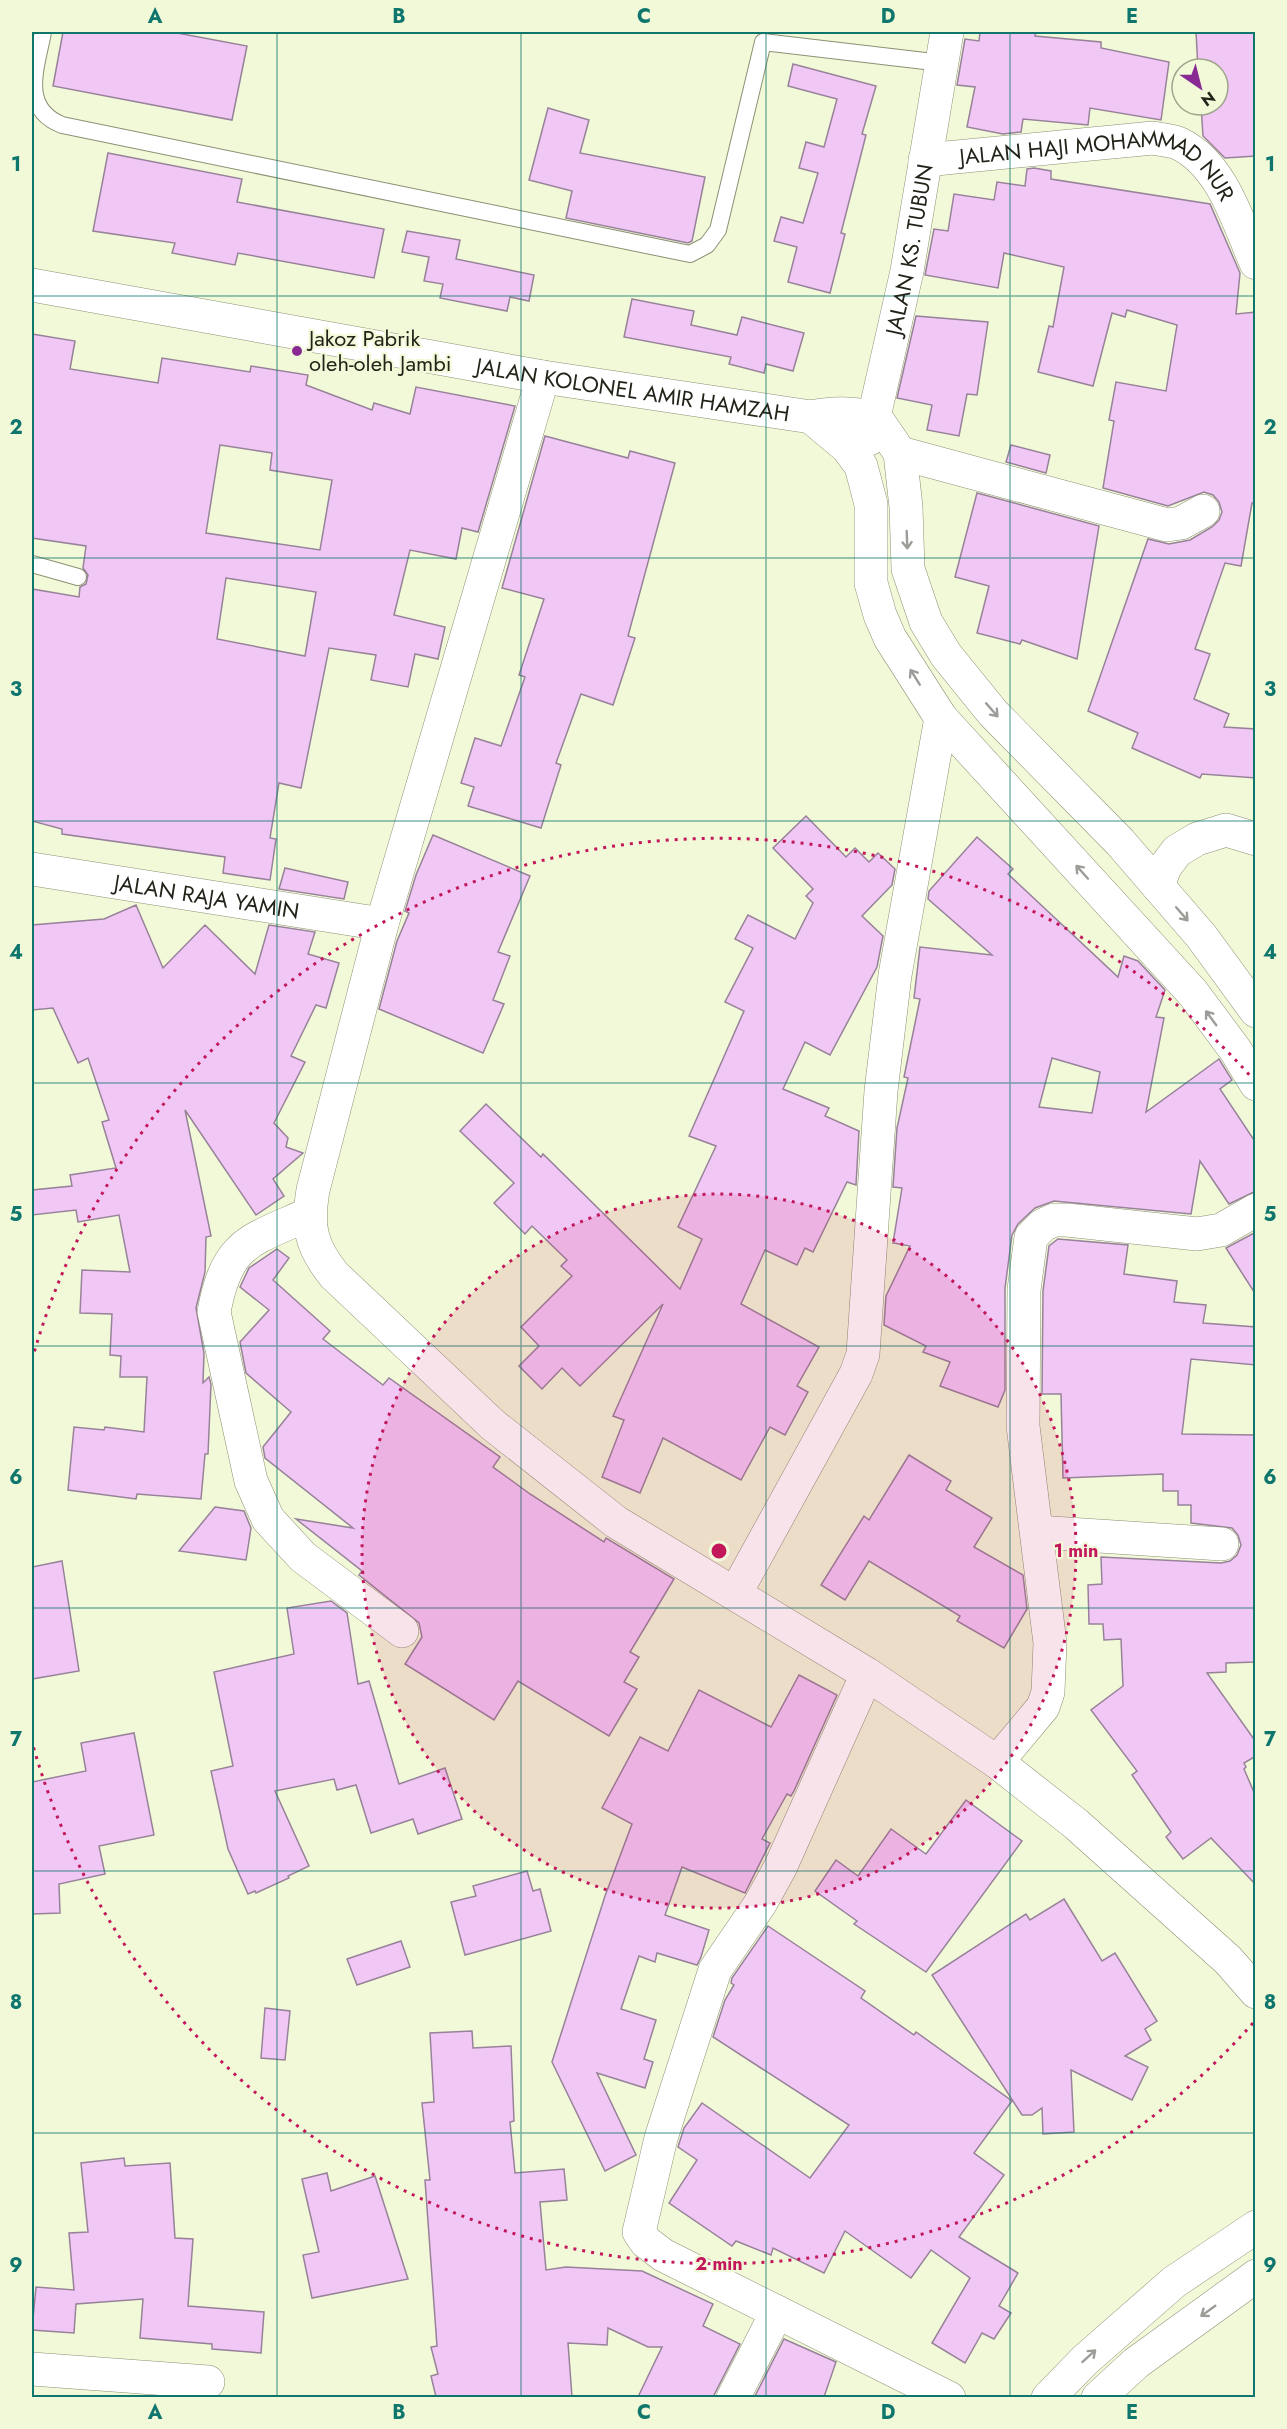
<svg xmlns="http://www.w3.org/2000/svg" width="1287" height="2429" font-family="Jost,sans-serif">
<rect width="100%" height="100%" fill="#f2f9d9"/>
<g fill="#f1c8f5" stroke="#978299" stroke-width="1.5" fill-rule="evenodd">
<path d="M63,32H172L247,46L232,120L53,86Z"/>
<path d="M980,32H1036L1035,36L1101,42V48L1169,62L1161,120L1090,108L1088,125L1023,119L1021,132L1003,134L967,127L975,87L957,85L965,39L979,41Z"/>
<path d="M1196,32H1256V156L1225,158L1203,136L1201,105H1218V69H1198Z"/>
<path d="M793,64L876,86L862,134L866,135L841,233L845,234L830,293L788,282L797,247L774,241L781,217L803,223L818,173L799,168L806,142L824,147L837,99L788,86Z"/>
<path d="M548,108L589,120L580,153L705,177L692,241L688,243L566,218L572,191L529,180Z"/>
<path d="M108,153L242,179L237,202L384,229L374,278L238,253L235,265L172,253L175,243L93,231Z"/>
<path d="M1034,168L1051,171V179L1210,204L1240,273L1236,314L1256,312V503H1252L1241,566L1225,563L1195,649L1210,654L1194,699L1229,714L1224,727L1256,729V778L1202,774L1200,778L1132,748L1138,733L1088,711L1148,539L1169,544L1190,540L1212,527L1219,520L1222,512L1219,502L1213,495L1204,492L1168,506L1103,488L1114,421L1109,420L1116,382L1166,391L1177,325L1127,310L1125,317L1112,313L1093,386L1038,372L1049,326L1053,327L1064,267L1004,253L998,288L925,275L934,229L948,231L954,194L994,200L997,182L1025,186L1027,169Z"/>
<path d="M407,231L460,240L456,259L534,275L529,301L510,297L507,311L440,298L443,284L424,281L429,257L402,252Z"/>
<path d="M632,299L694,311L691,325L737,335L742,317L804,333L793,371L766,364L764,373L729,364L731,357L624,337Z"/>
<path d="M916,316L988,322L977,395L967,394L959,436L927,430L932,405L897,398Z"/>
<path d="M32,334L75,341L70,369L158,383L162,358L250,372L251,366L308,375L306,385L372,410L374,403L410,414L416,387L515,406L478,532L462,528L456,559L410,550L394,615L445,627L438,659L415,654L408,687L371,680L376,655L329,648L301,788L279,783L270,838L276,839L270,880L223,873L225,857L62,834V829L32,821V589L79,597L80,587L86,584L88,575L83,568L86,546L32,538ZM220,445L272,453L270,470L332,480L320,550L206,533ZM226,578L316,592L305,656L217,639Z"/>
<path d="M545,436L628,458L630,451L675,463L628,636L635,638L613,705L581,694L556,763L561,765L541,828L468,806L474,787L461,783L475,738L501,746L525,677L519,675L544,599L502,588Z"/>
<path d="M1011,445L1050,455L1046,473L1006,462Z"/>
<path d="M977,493L1099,526L1077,659L1022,640L1020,644L977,633L989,586L955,577Z"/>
<path d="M806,816L846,857L855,848L869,862L878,853L895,869L892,885L862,916L883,936L877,967L830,1055L805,1042L783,1089L829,1108L825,1116L859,1131L856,1185L847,1182L813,1252L805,1248L797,1265L765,1250L741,1304L819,1347L797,1386L808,1392L785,1435L770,1427L741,1480L663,1438L640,1493L602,1477L624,1420L613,1416L663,1304L580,1386L562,1368L542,1389L519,1366L539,1346L521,1327L572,1276L561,1266L567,1260L532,1226L525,1234L494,1203L514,1183L460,1131L486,1104L541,1157L543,1154L680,1289L702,1239L678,1227L716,1146L689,1136L744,1011L725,1002L753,948L735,939L748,915L795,939L813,903L806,896L813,889L773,848Z"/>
<path d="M433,835L530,876L498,952L510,956L493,1000L504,1004L483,1053L379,1009L397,941L409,913L405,911L416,875Z"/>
<path d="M977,837L1013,869L1008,874L1118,977L1124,956L1138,961L1165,990L1156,1017L1164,1018L1146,1112L1219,1059L1232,1080L1220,1089L1256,1143V1191L1229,1204L1200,1161L1191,1214L1054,1201L1035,1208L1018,1224L1012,1235L1005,1288V1390L998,1407L940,1386L950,1362L923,1352L926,1346L884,1325L886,1296L910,1246L893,1243L902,1188L893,1187L897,1128L908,1078L904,1077L920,999L914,998L920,947L992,955L928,899L929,891ZM1052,1058L1100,1072L1092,1113L1039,1107Z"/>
<path d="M285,868L348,882L344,899L279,889Z"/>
<path d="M136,905L163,968L205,925L255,974L269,925L315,932L308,954L339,963L326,1008L316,1005L291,1056L305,1062L274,1123L288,1138L286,1147L303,1153L273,1179L284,1196L256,1215L185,1110L211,1236L206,1237L205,1272L196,1308L204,1353L203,1383L209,1377L211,1384L208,1454H205L201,1499L137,1494L136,1499L68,1490L74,1427L104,1430L105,1427L144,1432L147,1377H120L121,1356L110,1355L112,1314L80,1313L82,1270L130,1272L119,1215L78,1222L76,1210L32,1215V1190L72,1186L70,1175L116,1168L102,1122L109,1120L88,1058L78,1063L53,1008L32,1010V925L104,919Z"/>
<path d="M1256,1232V1295L1226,1248Z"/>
<path d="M1058,1239L1128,1245L1124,1274L1177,1281L1174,1302L1206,1305L1203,1323L1256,1327V1365L1191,1359L1182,1434L1256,1435V1662L1226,1663V1672L1207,1673L1256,1742V1756L1244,1763L1246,1767L1244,1769L1256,1797V1885L1211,1838L1183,1859L1166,1837L1171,1832L1132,1775L1137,1771L1091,1710L1123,1686L1121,1639L1104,1640L1103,1624H1089L1088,1585L1102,1584L1101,1557L1221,1563L1230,1561L1237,1555L1241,1545L1238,1535L1232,1528L1191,1523V1505H1178V1491H1163V1474L1063,1478L1061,1394H1042L1043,1291L1049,1246Z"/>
<path d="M277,1249L289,1258L273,1280L330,1331L323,1339L383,1385L389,1378L500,1457L493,1467L530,1494L604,1542L606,1538L674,1579L630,1652L639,1657L624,1682L637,1689L609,1736L518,1681L494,1720L405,1664L422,1637L419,1623L359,1575L362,1571L296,1519L353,1528L265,1458L263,1447L291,1412L246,1373L240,1342L269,1310L240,1287L249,1268Z"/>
<path d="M909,1455L951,1481L946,1490L992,1518L974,1547L1023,1575L1027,1609L1004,1648L957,1621L960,1616L869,1561L845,1600L821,1585L864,1516L869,1520Z"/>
<path d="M215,1507L244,1511L251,1528L246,1560L179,1551Z"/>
<path d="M62,1561L79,1671L32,1679V1567Z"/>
<path d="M331,1601L347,1613L358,1684L369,1681L399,1784L445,1768L462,1819L418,1834L413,1819L371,1833L356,1785L337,1790L334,1779L275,1791L309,1866L288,1876L289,1878L256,1893L255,1891L248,1894L228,1849L211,1771L233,1766L214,1672L294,1654L287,1608Z"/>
<path d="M799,1675L837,1695L794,1791L791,1796L787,1794L762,1839L770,1843L745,1893L682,1867L665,1915L709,1930L701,1957L697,1965L657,1953L655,1962L639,1956L621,2009L656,2020L644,2059L653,2062L645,2088L597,2073L636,2155L605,2171L552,2062L605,1896L632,1824L602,1808L640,1737L668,1751L699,1690L771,1727Z"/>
<path d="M134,1733L154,1835L99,1846L105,1874L59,1884L60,1913L32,1914V1782L86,1771L81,1743Z"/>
<path d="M966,1800L1022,1841L926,1972L854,1924L857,1921L815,1891L836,1860L858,1876L891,1829L926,1854Z"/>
<path d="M527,1871L533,1891L540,1889L551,1931L465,1955L451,1902L476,1896L473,1886Z"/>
<path d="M1064,1899L1102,1961L1115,1953L1157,2021L1145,2029L1151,2040L1125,2056L1148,2067L1132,2100L1071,2070L1074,2132L1043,2134L1042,2108L1032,2115H1022L932,1975L1026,1914L1030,1920Z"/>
<path d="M768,1926L865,1991L861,1998L914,2035L916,2032L1012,2101L974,2153L1004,2175L959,2237L1018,2273L999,2306L1011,2313L994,2339L982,2333L965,2363L932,2343L970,2278L931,2250L911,2278L845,2231L824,2273L773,2248L771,2255L736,2241L732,2246L669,2203L697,2160L678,2147L684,2128L702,2103L810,2178L849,2125L713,2037L725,2000L734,1985L731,1983L732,1978Z"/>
<path d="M401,1941L410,1967L357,1985L347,1959Z"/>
<path d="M265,2008L290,2011L285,2060L261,2058Z"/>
<path d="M472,2031L473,2048L511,2046L514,2121L510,2122L515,2173L564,2169L567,2200L540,2202L546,2270L566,2267L642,2271L713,2304L703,2326L740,2344L713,2397H638L662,2347H648L608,2328L607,2345L568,2343L572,2397H436L431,2376L438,2374L431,2347L437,2346L425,2180H430L422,2103L434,2102L430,2033Z"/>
<path d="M124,2158L125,2166L170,2163L175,2238L193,2239L188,2306L264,2312L261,2353L212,2349V2344L140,2338L143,2299L76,2304L74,2333L32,2330L36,2287L74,2290L69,2233L88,2232L81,2163Z"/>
<path d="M327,2173L331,2191L375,2176L408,2279L312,2298L303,2255L319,2252L302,2179Z"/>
<path d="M784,2339L836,2362L824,2397L755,2396Z"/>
</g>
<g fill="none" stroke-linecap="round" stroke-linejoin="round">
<defs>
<g id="service">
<path d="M43,32C37,66 19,108 62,125L690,254L707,245L718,230L763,42L942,63"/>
<path d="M32,564L78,577"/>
</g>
<g id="minor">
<path id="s1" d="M925,160L1153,138C1161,140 1172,140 1180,144C1223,166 1238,222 1256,263"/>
<path d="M543,377L382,924L313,1190C307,1226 310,1245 334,1275L493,1425L616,1522L867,1674L997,1762L1076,1824L1228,1960L1256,1992"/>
<path d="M900,453L1167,525L1181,523L1203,511"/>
<path id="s2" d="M32,869L382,924"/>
<path d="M1158,886L1165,867L1177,851L1197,839L1226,830L1256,839"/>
<path d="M309,1214C250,1241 227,1241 214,1312L251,1481L268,1519L303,1557L402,1631"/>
<path d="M1037,1532L1222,1544"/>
<path d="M735,1594L856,1374L863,1354L881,1091L895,975L941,718"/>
<path d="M867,1674L780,1868L760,1904L715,1970L661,2138L639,2232L646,2242L663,2255L949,2398"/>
<path d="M997,1762L1043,1707L1048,1692L1050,1643L1023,1426L1024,1290L1031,1237L1043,1225L1054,1220H1067L1197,1234L1221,1230L1256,1210"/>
<path d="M32,2369L208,2382"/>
<path d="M733,2398L777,2312"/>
</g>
<g id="tertiary">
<path id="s3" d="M32,285L543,377L811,417C835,412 852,413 876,418L900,453L906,507L908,569L926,622L946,655L993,713L1120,842L1202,937L1256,1011"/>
<path d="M811,417L847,447L861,466L871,504V583L880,615L890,638L941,718L1193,993L1236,1051L1256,1084"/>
<path id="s4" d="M869,439L907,271L947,32"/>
</g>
<g id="secondary">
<path d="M1048,2398L1085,2360L1174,2282L1256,2227"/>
<path d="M1098,2398L1136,2363L1256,2276"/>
</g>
</defs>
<use href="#service" stroke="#8b9174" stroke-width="18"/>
<use href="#minor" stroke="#8b9174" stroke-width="34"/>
<use href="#tertiary" stroke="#8b9174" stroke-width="34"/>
<use href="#secondary" stroke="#8b9174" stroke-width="34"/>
<use href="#service" stroke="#fff" stroke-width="16"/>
<use href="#minor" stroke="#fff" stroke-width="33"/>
<use href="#tertiary" stroke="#fff" stroke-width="33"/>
<use href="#secondary" stroke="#fff" stroke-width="33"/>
</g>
<defs><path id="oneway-shaft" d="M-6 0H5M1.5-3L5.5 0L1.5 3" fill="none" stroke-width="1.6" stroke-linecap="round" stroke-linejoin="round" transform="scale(1.5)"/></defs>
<g stroke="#9c9c98">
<use href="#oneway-shaft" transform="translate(907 540) rotate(88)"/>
<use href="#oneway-shaft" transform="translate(915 677) rotate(-122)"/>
<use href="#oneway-shaft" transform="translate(992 710) rotate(49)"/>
<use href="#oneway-shaft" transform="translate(1082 872) rotate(-132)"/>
<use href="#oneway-shaft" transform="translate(1182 914) rotate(49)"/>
<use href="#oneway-shaft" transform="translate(1211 1018) rotate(-126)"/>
<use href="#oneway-shaft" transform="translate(1208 2311) rotate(144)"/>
<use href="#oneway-shaft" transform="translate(1089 2356) rotate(-42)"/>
</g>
<path fill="none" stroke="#0f766e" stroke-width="1.5" stroke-opacity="0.55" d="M277,32V2398M521,32V2398M766,32V2398M1010,32V2398M32,296H1256M32,558H1256M32,821H1256M32,1083H1256M32,1346H1256M32,1608H1256M32,1871H1256M32,2133H1256"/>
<circle cx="719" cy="1551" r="357" fill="#c2185b" fill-opacity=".12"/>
<g fill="none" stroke="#c2185b" stroke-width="3" stroke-dasharray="3 6">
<circle cx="719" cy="1551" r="357"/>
<path d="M1253 2023A713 713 0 0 1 32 1742M32 1360A713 713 0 0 1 1253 1079"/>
</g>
<circle fill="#892a94" stroke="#f2f9d9" stroke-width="2" cx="297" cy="351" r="6"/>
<g text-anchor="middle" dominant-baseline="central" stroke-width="4.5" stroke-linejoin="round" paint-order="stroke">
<g font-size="22" fill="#222419" stroke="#f2f9d9">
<text stroke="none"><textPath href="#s1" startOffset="183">JALAN HAJI MOHAMMAD NUR</textPath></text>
<text stroke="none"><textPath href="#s4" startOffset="194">JALAN KS. TUBUN</textPath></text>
<text stroke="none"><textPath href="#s3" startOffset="610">JALAN KOLONEL AMIR HAMZAH</textPath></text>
<text stroke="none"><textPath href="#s2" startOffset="177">JALAN RAJA YAMIN</textPath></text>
</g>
<g font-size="22" fill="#222419" stroke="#f2f9d9" text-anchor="start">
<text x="309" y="338">Jakoz Pabrik<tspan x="309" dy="25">oleh-oleh Jambi</tspan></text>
</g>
</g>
<circle cx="719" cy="1551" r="9" fill="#c2185b" stroke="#f2f9d9" stroke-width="3"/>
<g font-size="18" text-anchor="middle" font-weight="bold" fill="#c2185b" stroke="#f2f9d9" stroke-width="4.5" stroke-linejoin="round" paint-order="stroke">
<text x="1076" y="1557">1 min</text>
<text x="719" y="2270">2 min</text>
</g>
<rect width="1287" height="2429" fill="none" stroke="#f2f9d9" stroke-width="66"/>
<g transform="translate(1200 87) rotate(145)"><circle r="28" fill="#f2f9d9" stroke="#9fa48c" stroke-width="1.5"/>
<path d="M0-4.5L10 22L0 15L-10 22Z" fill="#892a94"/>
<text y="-9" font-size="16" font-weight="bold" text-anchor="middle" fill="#222419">N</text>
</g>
<rect x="33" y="33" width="1221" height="2363" fill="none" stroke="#0f766e" stroke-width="2"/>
<g font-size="20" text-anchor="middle" font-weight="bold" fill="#0f766e">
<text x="155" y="23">A</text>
<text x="399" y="23">B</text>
<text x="644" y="23">C</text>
<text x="888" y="23">D</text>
<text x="1132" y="23">E</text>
<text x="16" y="171">1</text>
<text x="1270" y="171">1</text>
<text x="16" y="434">2</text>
<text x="1270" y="434">2</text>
<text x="16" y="696">3</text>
<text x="1270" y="696">3</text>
<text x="16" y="959">4</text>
<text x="1270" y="959">4</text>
<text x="16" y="1221">5</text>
<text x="1270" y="1221">5</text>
<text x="16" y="1484">6</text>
<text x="1270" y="1484">6</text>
<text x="16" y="1746">7</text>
<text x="1270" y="1746">7</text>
<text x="16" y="2009">8</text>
<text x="1270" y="2009">8</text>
<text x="16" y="2272">9</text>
<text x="1270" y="2272">9</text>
<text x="155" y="2419">A</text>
<text x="399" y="2419">B</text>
<text x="644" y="2419">C</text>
<text x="888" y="2419">D</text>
<text x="1132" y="2419">E</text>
</g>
</svg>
